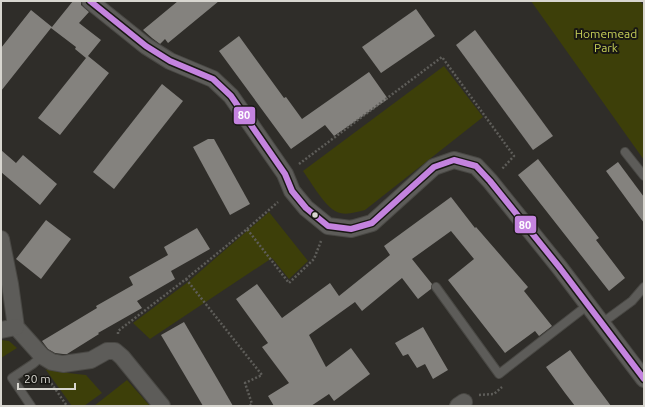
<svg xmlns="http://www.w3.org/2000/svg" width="645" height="407" font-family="Ubuntu,sans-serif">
<rect width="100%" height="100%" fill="#2f2d29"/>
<g fill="#3d3f09">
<path d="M531,1H640L644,6V160Z"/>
<path d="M444,66L483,117L365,210C356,212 346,216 337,212C325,207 311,182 303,171Z"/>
<path d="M269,212L308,261L289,279L272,258L150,339L133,323L188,282Z"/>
<path d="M1,340L9,341L17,348L1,358Z"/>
<path d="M53,365L68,373L86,375L102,393L84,406H72L46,370Z"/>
<path d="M127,380L150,406H94Z"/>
</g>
<g fill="#84827e">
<path d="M73,1H81V5L89,12L79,23L101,40L88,56L109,73L60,135L38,118L86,58L75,49L76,47L51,28L1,91V48L31,10L52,27Z"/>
<path d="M178,1H219L168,43L165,39L160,44L152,38L143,30Z"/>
<path d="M416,9L435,36L381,73L362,47Z"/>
<path d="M475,30L553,136L533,150L456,45Z"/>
<path d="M239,36L284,98L286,97L302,119L369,72L388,99L334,136L325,125L291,149L219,51Z"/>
<path d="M162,84L183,101L114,189L93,172Z"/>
<path d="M208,139H214L250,204L230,215L193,147Z"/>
<path d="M1,150L16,163L23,155L57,184L40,205L1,172Z"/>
<path d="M538,159L599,238L596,240L625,278L609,291L518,175Z"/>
<path d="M618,162L644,197V223L606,171Z"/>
<path d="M451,197L475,228L476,227L528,287L524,291L552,326L539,336L535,331L505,353L448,280L474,259L451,231L412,259L432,284L431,289L418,299L402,278L362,311L355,302L309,335L326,367L351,348L370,374L334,401L329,394L311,406H274L268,396L289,383L262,347L268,343L236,299L257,284L282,318L330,283L339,296L390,255L384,246Z"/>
<path d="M46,220L71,239L41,279L16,259Z"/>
<path d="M197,228L210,249L171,271L175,279L137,301L142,308L98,333L99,334L67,354H63L55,353L48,349L42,341L97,308L96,306L133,285L129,277L168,255L164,247Z"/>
<path d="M184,322L218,380L233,406H203L161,335Z"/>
<path d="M423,327L448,370L433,379L425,364L417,368L408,354L403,356L395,343Z"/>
<path d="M570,350L588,375L611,406H575L565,393L546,367Z"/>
</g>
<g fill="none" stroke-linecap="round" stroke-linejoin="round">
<defs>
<g id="service">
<path d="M625,152L644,176"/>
<path d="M436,287L499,374L588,305"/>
<path d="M602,323L632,301L644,287"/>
<path d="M31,406L12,378L33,364L42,356"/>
</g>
<g id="minor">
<path d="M90,1L146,46L170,61L213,79L231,96L285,174L292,191L306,208L328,226L351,229L372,223L434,167L454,160L476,166L490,181L560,268L644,379"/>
<path d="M1,239L10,284L16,327L42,356L52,362L63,364L91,360L107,351H115L122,357L162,406"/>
<path d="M1,330L16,327"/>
<path d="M458,406L464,402"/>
</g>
</defs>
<use href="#service" stroke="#494844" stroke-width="10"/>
<use href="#minor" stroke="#494844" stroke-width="18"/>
<g stroke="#5e5d59" stroke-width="2.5" stroke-dasharray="2 2" stroke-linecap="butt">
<path d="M299,164L442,57L514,156L502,169"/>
<path d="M247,229L278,202"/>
<path d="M186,279L262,375L245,383L252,404L249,406"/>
<path d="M118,334V331L186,279L247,229L289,283L314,259L321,241"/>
<path d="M49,380L67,406"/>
<path d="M479,395L494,394L502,387"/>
</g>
<use href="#service" stroke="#5d5c59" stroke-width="8"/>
<use href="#minor" stroke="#5d5c59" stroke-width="16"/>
<defs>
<path id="bus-1" d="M90,1L146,46L170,61L213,79L231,96L285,174L292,191L306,208L328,226L351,229L372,223L434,167L454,160L476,166L490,181L560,268L644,379"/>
</defs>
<use href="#bus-1" stroke="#181713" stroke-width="9"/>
<use href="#bus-1" stroke="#c483df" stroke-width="6"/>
</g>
<circle fill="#d8d6d0" stroke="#181713" stroke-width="1.5" cx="315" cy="215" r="3.5"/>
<g text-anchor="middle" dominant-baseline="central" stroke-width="4" stroke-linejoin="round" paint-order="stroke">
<g font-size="12" fill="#c8d158" stroke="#181713">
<text x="606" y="33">Homemead<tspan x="606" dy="14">Park</tspan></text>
</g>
</g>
<g stroke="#181713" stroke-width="1.5">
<rect x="233" y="106" width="23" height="19" rx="4" fill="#c483df"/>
<rect x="514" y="215" width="23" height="19" rx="4" fill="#c483df"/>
</g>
<g font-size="11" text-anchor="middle" font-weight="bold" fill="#fff">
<text x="244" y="119">80</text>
<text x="525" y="229">80</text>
</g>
<rect width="645" height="407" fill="none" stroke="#d8d6d0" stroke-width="4"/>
<path d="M18 383v6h57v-6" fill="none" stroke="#d8d6d0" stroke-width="2"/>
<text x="24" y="383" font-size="12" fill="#d8d6d0" stroke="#181713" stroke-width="3" paint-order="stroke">20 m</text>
</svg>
